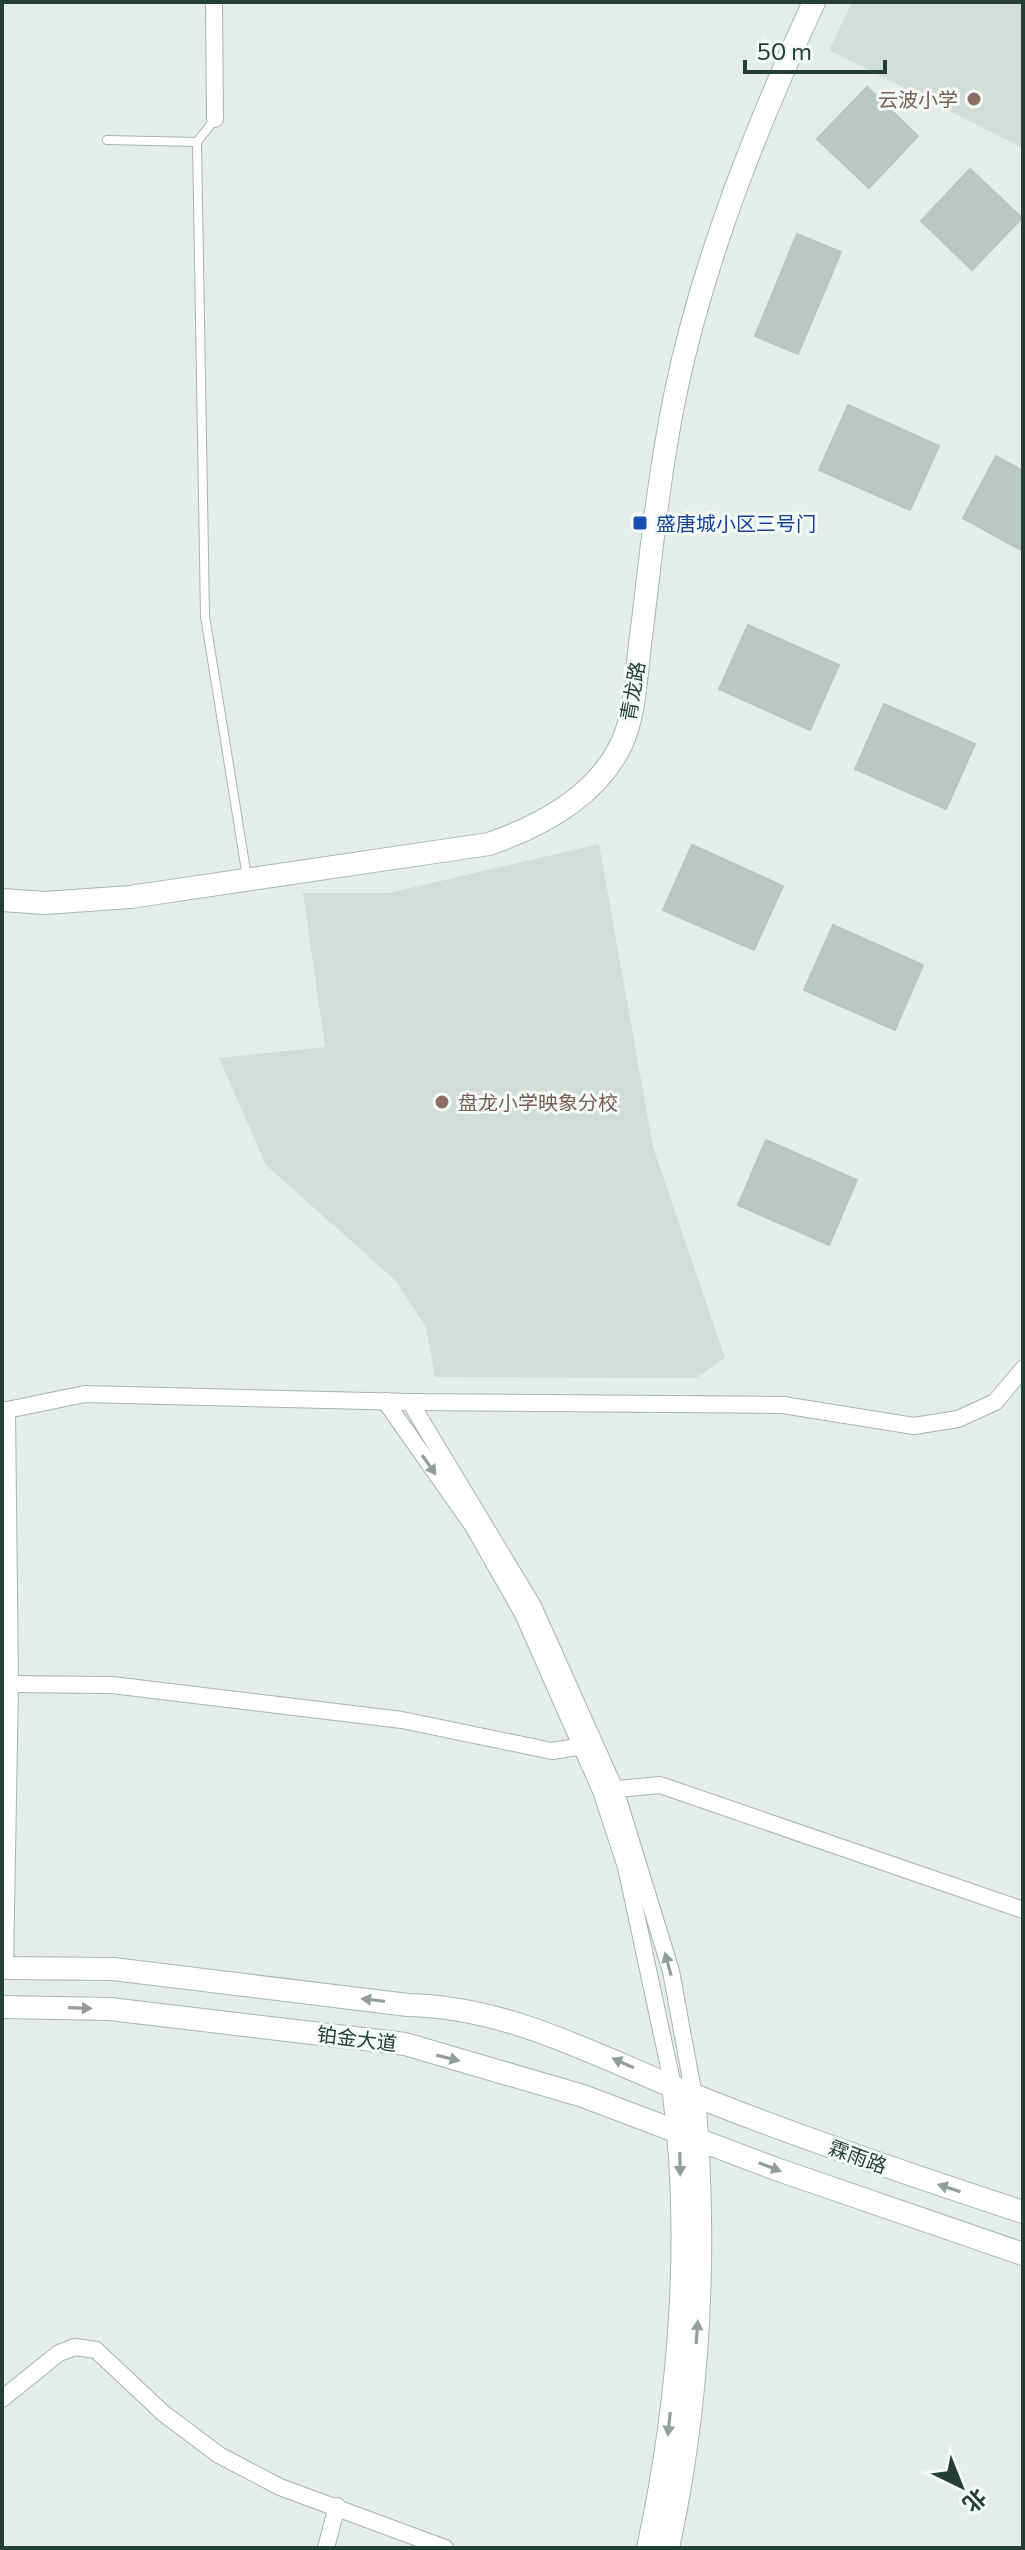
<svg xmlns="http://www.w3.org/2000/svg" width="1025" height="2550" font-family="Commissioner,'Noto Sans SC',sans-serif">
<rect width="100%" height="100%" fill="#e4ede9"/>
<g fill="#d2ddd7">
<path d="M852,2H1023V148L829,50Z"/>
<path d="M599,844L653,1147L725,1358L696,1378L435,1377L426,1327L396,1281L266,1165L219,1058L325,1047L303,893H389Z"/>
</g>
<g fill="#b9c8c1" stroke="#b6c7bf" stroke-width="2">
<path d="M867,87L918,136L869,188L817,139Z"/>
<path d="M970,169L1022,218L972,270L921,221Z"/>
<path d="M797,234L841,252L798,354L755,336Z"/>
<path d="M848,405L939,446L910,510L819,470Z"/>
<path d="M996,456L1023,471V551L963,518Z"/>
<path d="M748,625L839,665L810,730L719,689Z"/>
<path d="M884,704L975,744L946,809L855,769Z"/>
<path d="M692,845L783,886L754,950L663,910Z"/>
<path d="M833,925L923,965L895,1030L804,990Z"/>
<path d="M766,1140L857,1180L829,1245L738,1205Z"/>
</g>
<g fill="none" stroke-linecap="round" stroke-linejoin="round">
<defs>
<g id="lane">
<path d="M215,119L197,142L205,616L247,877"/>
<path d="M107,140L197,142"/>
</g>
<g id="street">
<path d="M214,2L215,119"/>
<path d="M385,1401L473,1526L523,1614L601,1791L626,1867L673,2086"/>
<path d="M410,1402L533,1606L615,1789L671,1971L694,2096"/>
<path d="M2,1411L85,1394L410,1402L783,1405L914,1426L958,1419L995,1402L1023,1369"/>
<path d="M2,1684L112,1685L402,1720L552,1751L583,1746"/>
<path d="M607,1790L660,1785L1023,1910"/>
<path d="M5,1968L10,1684L7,1410"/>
<path d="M2,2399L59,2353L75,2347L96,2350L163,2413L219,2455L280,2487L445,2548"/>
<path d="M326,2548L337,2506"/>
</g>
<g id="secondary">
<path d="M2,900L45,903L130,897L489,844C541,826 596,797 621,745C636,714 636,671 641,637C651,555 659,472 676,391C704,258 757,125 814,2"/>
<path d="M2,1968L113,1969L408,2005C512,2007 602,2059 696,2096C803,2139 913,2176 1023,2212"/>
<path d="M2,2007L110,2009L405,2044L583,2096L776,2169L1023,2254"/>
<path d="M648,2548C680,2400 693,2238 673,2086"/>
<path d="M668,2548C700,2400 707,2247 694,2096"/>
</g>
</defs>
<use href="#lane" stroke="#a6b5b0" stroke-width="10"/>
<use href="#street" stroke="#a6b5b0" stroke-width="18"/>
<use href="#secondary" stroke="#a2b9b0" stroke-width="24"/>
<use href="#lane" stroke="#fff" stroke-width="8"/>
<use href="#street" stroke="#fff" stroke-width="16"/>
<use href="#secondary" stroke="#fff" stroke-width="22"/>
</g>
<defs><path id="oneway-solid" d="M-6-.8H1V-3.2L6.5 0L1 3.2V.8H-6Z" transform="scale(2)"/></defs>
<g fill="#919f9a">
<use href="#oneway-solid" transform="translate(429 1465) rotate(55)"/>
<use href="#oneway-solid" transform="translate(668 1964) rotate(-105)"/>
<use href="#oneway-solid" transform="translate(373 2000) rotate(-173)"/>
<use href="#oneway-solid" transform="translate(80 2008) rotate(2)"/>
<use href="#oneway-solid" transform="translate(448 2058) rotate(14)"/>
<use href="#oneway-solid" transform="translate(623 2063) rotate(-156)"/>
<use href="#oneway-solid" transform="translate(680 2164) rotate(89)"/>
<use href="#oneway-solid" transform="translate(770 2167) rotate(21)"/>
<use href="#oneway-solid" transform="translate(949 2188) rotate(-162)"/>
<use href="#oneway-solid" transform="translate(697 2332) rotate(-86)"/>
<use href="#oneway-solid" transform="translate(669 2424) rotate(96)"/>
</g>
<g fill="#8d6e63" stroke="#f4faf7" stroke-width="3">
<circle cx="974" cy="99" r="8"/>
<circle cx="442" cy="1102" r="8"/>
</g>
<rect fill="#1a4fb4" stroke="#f4faf7" stroke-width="3" x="632" y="515" width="16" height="16" rx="4"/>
<g text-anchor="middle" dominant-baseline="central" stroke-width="6" stroke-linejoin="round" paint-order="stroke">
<g font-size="20" fill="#785e54" stroke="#f4faf7" text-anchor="end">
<text x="958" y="99">云波小学</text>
<text x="458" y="1102" text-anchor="start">盘龙小学映象分校</text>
</g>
<g font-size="20" fill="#164399" stroke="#f4faf7" text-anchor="start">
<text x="656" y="523">盛唐城小区三号门</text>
</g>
<g font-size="20" fill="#233f36" stroke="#f4faf7">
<text transform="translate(632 691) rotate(-80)">青龙路</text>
<text transform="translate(357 2038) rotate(7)">铂金大道</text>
<text transform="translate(858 2156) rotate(20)">霖雨路</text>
</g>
</g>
<rect width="1025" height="2550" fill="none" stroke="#233f36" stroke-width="8"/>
<g transform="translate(961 2486) rotate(137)" stroke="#f4faf7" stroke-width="6" paint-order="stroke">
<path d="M0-6L14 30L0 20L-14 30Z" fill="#233f36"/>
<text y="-12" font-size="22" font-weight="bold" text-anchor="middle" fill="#233f36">北</text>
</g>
<path d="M745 60v12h140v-12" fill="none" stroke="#233f36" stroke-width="4"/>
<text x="757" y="60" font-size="24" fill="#233f36" stroke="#f4faf7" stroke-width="6" paint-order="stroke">50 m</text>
</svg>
